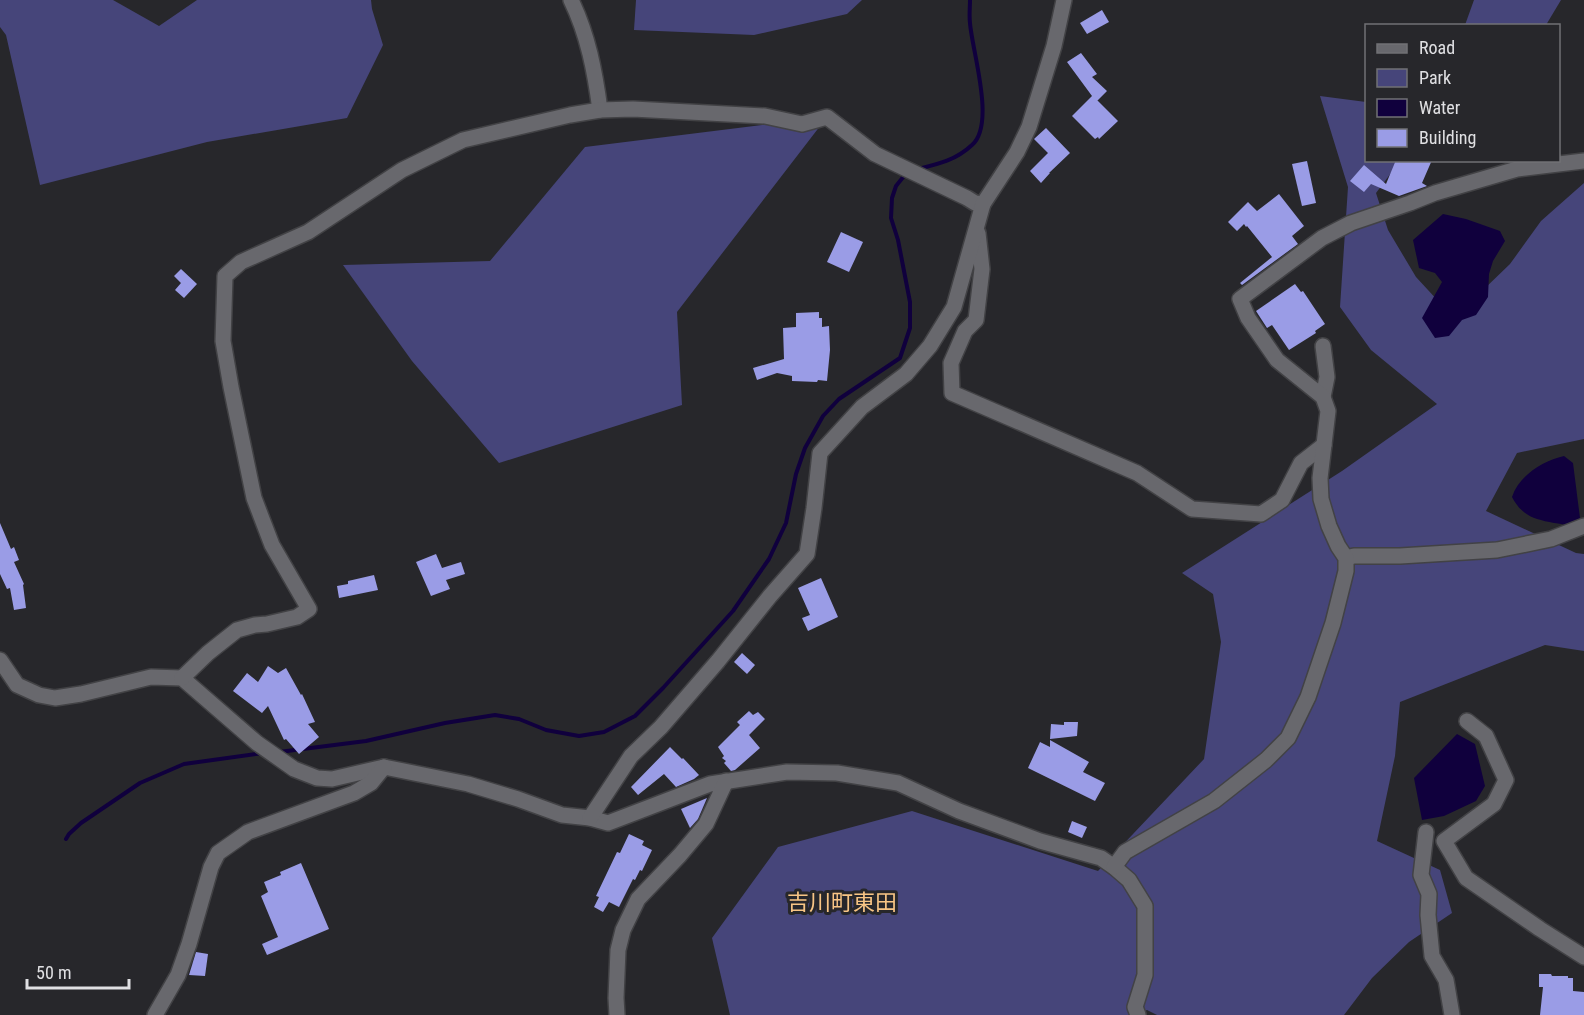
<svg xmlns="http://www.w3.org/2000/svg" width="1584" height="1015" font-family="'Roboto Condensed','Noto Sans JP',sans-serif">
<rect width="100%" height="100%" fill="#27272b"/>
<g fill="#46457a">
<path d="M0,0H113L159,26L197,0H371L372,9L383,45L347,118L207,142L40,185L6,35L0,27Z"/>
<path d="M636,0H862L847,14L754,35L634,30Z"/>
<path d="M1474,0H1561L1546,25H1465Z"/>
<path d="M1320,96L1366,102V160L1400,161L1376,193L1388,230L1416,277L1440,303L1482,291L1510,264L1541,221L1584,183V439L1517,453L1486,511L1576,553L1584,554V651L1545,645L1400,702L1395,756L1377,841L1440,870L1452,913L1409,942L1372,978L1344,1015H1157L1147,1010L1137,1015H730L712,938L778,847L912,811L1098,871L1204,759L1221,642L1213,594L1182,573L1342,471L1437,404L1371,350L1340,307L1348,187Z"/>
<path d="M827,117L677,312L682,405L499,463L412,361L343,265L490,261L585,147Z"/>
</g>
<g fill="#10003d">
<path d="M1443,214L1466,219L1500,231L1505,241L1493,261L1489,274L1488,297L1476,315L1462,320L1449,336L1435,338L1422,318L1442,282L1435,273L1419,268L1413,240Z"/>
<path d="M1564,456L1573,463L1580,518L1577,525L1568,527C1562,523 1560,524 1554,523C1534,519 1522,516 1512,497C1519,476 1542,461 1564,456Z"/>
<path d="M1457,734L1475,744L1485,786L1476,801L1444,816L1422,820L1414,778Z"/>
</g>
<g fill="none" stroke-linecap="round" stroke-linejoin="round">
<g stroke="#10003d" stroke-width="4">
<path d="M918,169C939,164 956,160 972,145C996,124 972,51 970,23C969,16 970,8 970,0"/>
<path d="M279,752L366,741L445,723L495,715L519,719L546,730L579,736L604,732L635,716L663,688L733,611L769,559L786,523L796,474L805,448L823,416L839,399L900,358L910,328V302L898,240L891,218L892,198L896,186L904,176L909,174"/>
<path d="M66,839L69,834L81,823L140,783L184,764L263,753"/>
</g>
</g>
<g fill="#9a9ce6">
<path d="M1102,10L1109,22L1087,34L1080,23Z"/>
<path d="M1081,53L1097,74L1092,77L1107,91L1097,101L1096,99L1118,121L1099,139L1098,137L1095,139L1072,116L1092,96L1067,62Z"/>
<path d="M1046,128L1070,153L1049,173H1050L1041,183L1030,171L1048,153L1034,139Z"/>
<path d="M1396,160H1432L1422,183L1427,186L1399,196L1371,184L1364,192L1350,181L1364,165L1386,184Z"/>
<path d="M1307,161L1316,203L1302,206L1292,164Z"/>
<path d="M1279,194L1304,226L1292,236L1298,244L1242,285L1240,283L1272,257L1247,226L1246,227L1244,224L1237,231L1228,222L1248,202L1257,211Z"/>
<path d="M841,232L863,242L849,272L827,262Z"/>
<path d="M181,269L197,284L184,298L175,290L181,283L174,276Z"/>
<path d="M1295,284L1301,292L1303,291L1325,324L1315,331L1316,333L1289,350L1272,325L1267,328L1256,311Z"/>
<path d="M819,312V318H822V327L829,326L830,350L827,381L818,380L817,382L792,381V376L777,373L757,380L753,368L784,359L783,328L796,327V313Z"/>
<path d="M0,523L11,549L14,547L19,560L14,562L24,584L23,585L26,608L14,610L10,588L7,589L0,574Z"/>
<path d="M436,554L442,568L461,562L465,574L446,580L450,589L431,596L416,562Z"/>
<path d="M374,575L378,590L339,598L337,586L348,584V581Z"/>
<path d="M821,578L838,617L808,631L802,618L810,615L798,588Z"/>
<path d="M742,653L755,665L747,674L734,662Z"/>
<path d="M268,666L278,673L286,668L301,695L302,694L315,722L308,724L319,737L299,754L286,739L284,740L268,706L262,713L233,691L247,673L258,682Z"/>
<path d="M749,711L753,715L758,712L765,719L749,735L760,748L735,770L731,771L724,763L726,761L722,758L724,756L718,747L740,725L737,722Z"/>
<path d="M1064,722H1078L1077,736L1050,739L1051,724L1064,725Z"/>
<path d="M1050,740L1089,762L1083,772L1105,783L1095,801L1028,768L1040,742L1050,747Z"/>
<path d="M670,747L682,759L683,758L699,775L694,779L676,787L664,774L638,795L631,787Z"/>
<path d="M707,798L698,819L690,828L681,809Z"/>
<path d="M1072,821L1087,827L1082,838L1068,832Z"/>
<path d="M629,834L644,841L642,845L652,850L642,871L640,870L635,880L633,879L619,907L609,902L603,912L594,907L599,897L596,896L617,852L620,853Z"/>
<path d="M301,863L329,929L267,955L262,944L278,937L261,896L268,892L264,882L281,875L280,872Z"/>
<path d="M196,952L208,954L205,976L189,975Z"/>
<path d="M1539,974H1551L1552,976H1568V978H1573V991L1584,992V1015H1540L1543,987H1539Z"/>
</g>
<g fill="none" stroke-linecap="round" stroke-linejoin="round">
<defs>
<g id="minor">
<path d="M571,0C588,35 595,72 600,110"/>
<path d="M978,233L982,269L976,320L965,331L951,363L952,393L1137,473L1192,509L1261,514L1282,500L1301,463L1324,445"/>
<path d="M1323,346L1327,377L1323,397"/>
<path d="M1346,558L1354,556H1400L1497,550L1551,539L1584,526"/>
<path d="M0,660L17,685L39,695L55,698L81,694L151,677L182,678L257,743L294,769L317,778L332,779L384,767L468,784L518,799L562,815L590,818L608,823L710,784L787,772L837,773L898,783L959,811L1040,841L1101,858L1114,867L1129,880L1145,906V975L1135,1007L1138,1015"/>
<path d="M182,678L208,653L237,630L255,625L267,624L297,617L309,609L272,545L254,498L231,387L223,341L225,276L241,262L308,232L402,170L463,140L570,115L600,110L633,109L765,116L802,124L827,117L875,154L967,198L975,203L983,204"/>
<path d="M1467,721L1486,736L1506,780L1494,804L1444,841L1466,878L1540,929L1584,957"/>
<path d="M590,818L631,756L661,727L718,661L770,596L807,554L814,508L820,453L862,407L906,374L930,346L954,307L983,204L1017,152L1029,127L1054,46L1064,0"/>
<path d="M1426,832L1421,875L1429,894L1428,915L1432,956L1446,980L1452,1015"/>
<path d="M1114,867L1125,852L1214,801L1266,760L1288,738L1308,697L1333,623L1346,571V558L1338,546L1329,526L1321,499L1320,478L1328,411L1323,397L1277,360L1248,318L1240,299L1322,238L1351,223L1410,203L1435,193L1517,169L1584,161"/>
<path d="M155,1015L178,975L189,944L211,867L218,853L248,832L354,793L371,783L384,767"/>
<path d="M617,1015L616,998L618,950L623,930L638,899L680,855L706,824L726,781"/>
</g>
</defs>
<use href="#minor" stroke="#424245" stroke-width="18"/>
<use href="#minor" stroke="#68686d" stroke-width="15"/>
</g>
<g text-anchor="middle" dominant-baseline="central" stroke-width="6" stroke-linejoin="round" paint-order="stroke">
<g font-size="22" fill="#f8c585" stroke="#27272b">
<text x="842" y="902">吉川町東田</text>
</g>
</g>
<rect x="1365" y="24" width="195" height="138" fill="#27272b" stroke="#717175" stroke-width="1.5"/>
<rect x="1377" y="44" width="30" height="9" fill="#68686d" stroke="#717175" stroke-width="1.5"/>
<text x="1419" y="54" font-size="18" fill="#e0e0e3">Road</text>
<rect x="1377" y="69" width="30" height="18" fill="#46457a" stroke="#717175" stroke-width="1.5"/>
<text x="1419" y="84" font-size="18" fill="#e0e0e3">Park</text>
<rect x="1377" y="99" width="30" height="18" fill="#10003d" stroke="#717175" stroke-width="1.5"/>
<text x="1419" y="114" font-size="18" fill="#e0e0e3">Water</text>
<rect x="1377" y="129" width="30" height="18" fill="#9a9ce6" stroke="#717175" stroke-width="1.5"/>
<text x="1419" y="144" font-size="18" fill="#e0e0e3">Building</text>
<path d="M27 979v9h102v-9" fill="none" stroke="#e0e0e3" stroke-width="3"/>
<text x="36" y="979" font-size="18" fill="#e0e0e3" stroke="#27272b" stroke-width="4.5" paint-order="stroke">50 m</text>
</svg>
